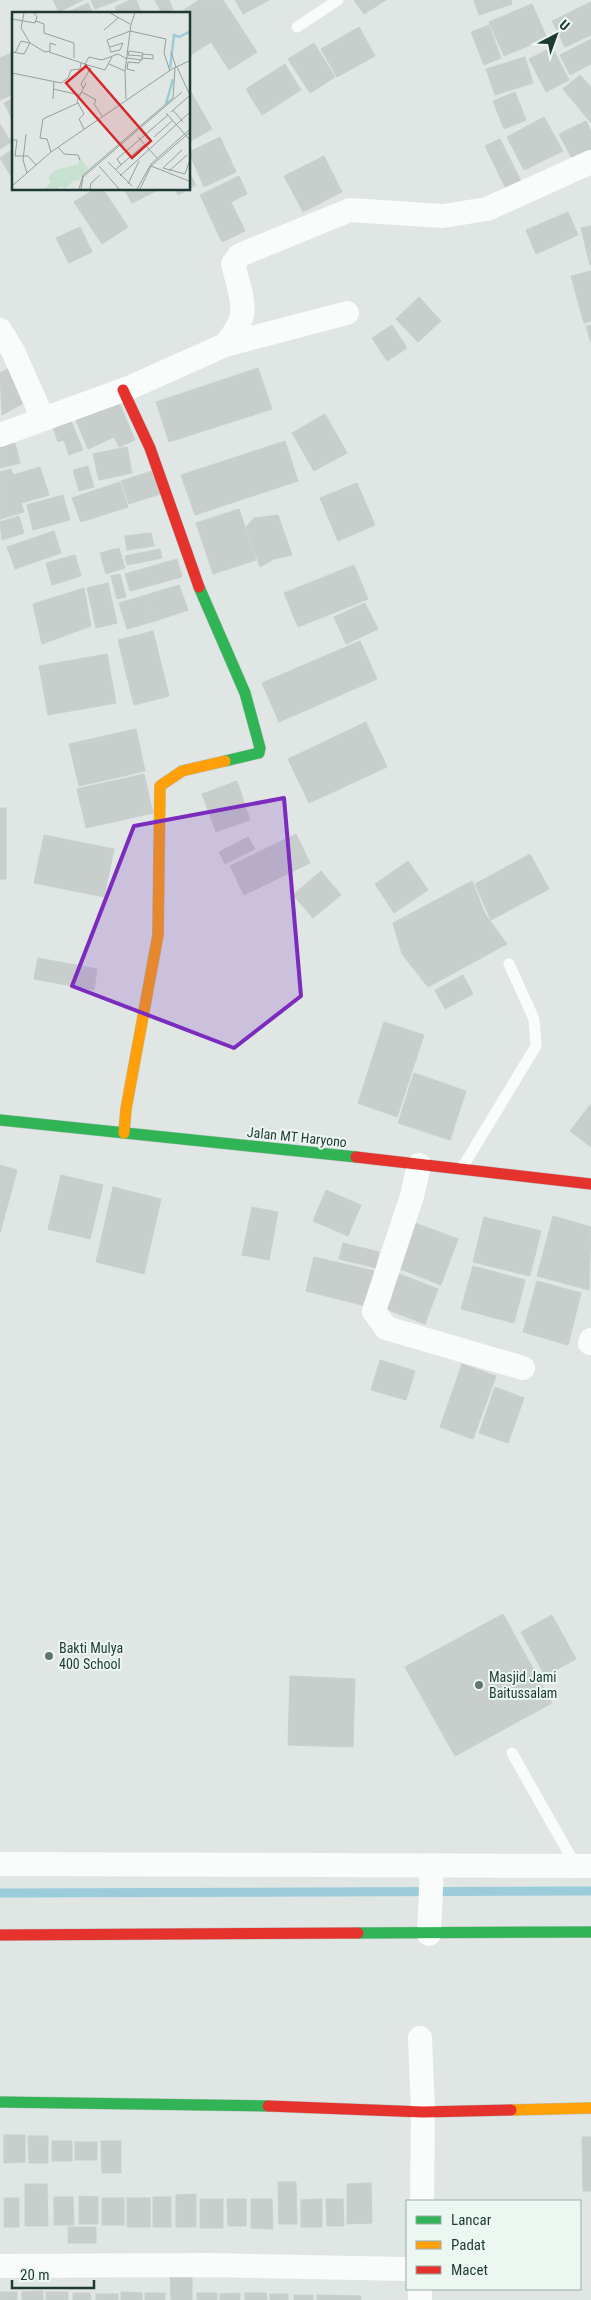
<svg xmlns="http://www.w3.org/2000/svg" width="591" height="2300" font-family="'Roboto Condensed',sans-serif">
<rect width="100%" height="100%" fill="#e0e6e4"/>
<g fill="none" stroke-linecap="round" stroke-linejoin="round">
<path stroke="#9ccbd9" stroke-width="9" d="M0,1893L591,1891"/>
</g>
<g fill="#c7cecb" stroke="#c9cfcd">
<path d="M53,0H83L59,12Z"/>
<path d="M91,0H119L95,9Z"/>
<path d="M130,0H136L142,14H118L115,7Z"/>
<path d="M155,0H169L173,9L162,14Z"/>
<path d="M199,0H223L257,52L229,70L211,42L189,56V14H178Z"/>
<path d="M235,0H269L243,14Z"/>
<path d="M354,0H386L364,14Z"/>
<path d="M474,0H511L512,4L479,15Z"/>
<path d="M591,2V35L565,47L552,21Z"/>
<path d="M88,3L93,14H64Z"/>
<path d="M532,4L547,38L504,56L489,22Z"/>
<path d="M489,25L501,58L484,65L471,32Z"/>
<path d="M359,27L375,56L337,77L321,49Z"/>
<path d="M591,39V64L570,75L560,55Z"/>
<path d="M314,43L335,77L310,93L288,59Z"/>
<path d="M552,47L569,80L546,92L529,59Z"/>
<path d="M11,53L14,58V94L0,100V58Z"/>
<path d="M525,57L533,83L495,95L486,69Z"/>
<path d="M285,64L301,90L262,115L246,89Z"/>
<path d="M580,75L591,87V123L563,89Z"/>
<path d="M189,88L195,99L189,103Z"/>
<path d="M515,92L526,120L504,129L493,101Z"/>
<path d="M14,98V123L4,103Z"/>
<path d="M195,99L212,129L189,142V103Z"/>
<path d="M544,117L563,151L524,170L507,137Z"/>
<path d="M586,121L591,131V155L575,164L559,134Z"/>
<path d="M0,124L11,142L0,149Z"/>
<path d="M220,137L236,172L204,187L189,152Z"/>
<path d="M500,139L524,187L509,195L485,146Z"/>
<path d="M14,148V181L0,158Z"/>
<path d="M324,156L342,192L303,212L284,176Z"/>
<path d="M189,172L196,185L178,195L175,189H189Z"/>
<path d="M239,176L247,194L231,202L245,231L222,242L200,195Z"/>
<path d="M95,189H103L128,227L102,244L74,202Z"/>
<path d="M124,189H160L132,203Z"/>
<path d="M568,212L578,235L536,254L526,230Z"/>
<path d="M591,226V265H590L581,228Z"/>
<path d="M80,227L92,252L69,263L56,238Z"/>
<path d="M591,271V321L584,323L571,276Z"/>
<path d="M419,297L441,321L418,342L396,319Z"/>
<path d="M392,325L407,348L387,361L372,338Z"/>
<path d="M591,325V343L586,326Z"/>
<path d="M11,367L29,400L2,415L0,373Z"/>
<path d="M258,368L272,409L169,442L156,402Z"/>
<path d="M118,400L135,440L119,447L114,437L88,449L75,418Z"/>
<path d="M325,414L347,453L314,471L292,433Z"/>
<path d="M71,421L83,450L69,455L64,440L58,442L53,427Z"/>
<path d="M285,441L298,481L195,515L181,475Z"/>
<path d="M15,443L20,463L0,468V446Z"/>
<path d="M127,447L132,473L99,480L93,454Z"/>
<path d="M88,466L94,487L79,491L73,470Z"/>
<path d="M40,467L49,495L21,503L24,512L0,519V472L11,469L13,475Z"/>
<path d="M155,470L163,493L129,504L121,481Z"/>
<path d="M120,482L128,507L81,522L72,498Z"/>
<path d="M357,483L375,525L338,541L320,498Z"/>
<path d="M63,495L70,520L33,530L27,505Z"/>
<path d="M239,509L256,560L213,574L196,523Z"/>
<path d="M278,515L292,555L274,559L260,567L246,527L254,518Z"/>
<path d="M19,516L24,533L2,540L0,522Z"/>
<path d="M54,531L61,553L15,569L7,547Z"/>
<path d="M151,533L154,546L127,550L125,536Z"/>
<path d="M119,548L125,568L106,574L100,553Z"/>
<path d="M160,549L162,558L127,565L125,556Z"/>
<path d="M75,555L81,576L52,585L46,563Z"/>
<path d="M177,559L182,577L130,591L125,574Z"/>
<path d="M354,565L368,599L298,627L284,593Z"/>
<path d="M120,574L126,597L117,599L111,576Z"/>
<path d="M108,583L117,623L96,628L87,588Z"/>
<path d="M179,585L188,610L155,621L146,595Z"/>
<path d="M84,588L91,626L42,644L33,604Z"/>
<path d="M146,595L155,621L127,629L119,603Z"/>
<path d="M365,603L378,629L346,644L334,617Z"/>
<path d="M153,631L169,696L134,705L118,640Z"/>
<path d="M360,641L377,679L279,722L262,683Z"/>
<path d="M107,654L116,703L48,715L39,666Z"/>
<path d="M366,722L387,767L309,803L288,759Z"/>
<path d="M136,729L145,771L79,786L69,744Z"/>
<path d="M144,774L153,813L86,828L77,789Z"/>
<path d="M237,781L250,820L216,832L202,794Z"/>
<rect x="0" y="808" width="6" height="71"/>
<path d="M296,834L310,863L244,895L230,866Z"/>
<path d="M44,835L114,849L104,897L34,883Z"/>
<path d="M248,837L255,849L225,864L219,852Z"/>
<path d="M530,854L549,889L491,920L475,884Z"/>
<path d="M408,861L428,890L394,913L375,884Z"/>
<path d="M321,871L341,895L313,918L293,895Z"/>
<path d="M472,881L485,914L507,944L428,987L402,954L393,923Z"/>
<path d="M38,958L97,969L94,990L34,979Z"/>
<path d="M463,975L473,994L445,1009L435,990Z"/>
<path d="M384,1022L424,1035L397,1117L358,1103Z"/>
<path d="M414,1073L466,1091L450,1140L398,1123Z"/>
<path d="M591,1104V1147L570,1131Z"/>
<path d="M0,1165L17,1170L0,1233Z"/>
<path d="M61,1175L103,1185L90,1239L48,1229Z"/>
<path d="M113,1187L161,1199L144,1274L96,1262Z"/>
<path d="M326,1190L361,1205L348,1236L313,1221Z"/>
<path d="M252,1207L278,1212L269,1260L242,1255Z"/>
<path d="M553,1216L591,1227L589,1290L537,1276Z"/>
<path d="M484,1217L541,1231L530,1276L473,1262Z"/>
<path d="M415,1223L458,1239L441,1285L398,1268Z"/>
<path d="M343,1243L379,1252L376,1268L339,1259Z"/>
<path d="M314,1257L374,1271L366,1306L306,1291Z"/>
<path d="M473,1266L525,1280L514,1323L461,1309Z"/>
<path d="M392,1271L438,1289L425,1324L378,1306Z"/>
<path d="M537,1281L581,1293L568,1345L523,1332Z"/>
<path d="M380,1360L415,1371L406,1400L371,1390Z"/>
<path d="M462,1364L496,1376L473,1439L440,1427Z"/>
<path d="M495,1387L524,1398L508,1443L479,1433Z"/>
<path d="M503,1614L552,1703L455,1756L405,1667Z"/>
<path d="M552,1615L576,1659L545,1676L521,1632Z"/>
<path d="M290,1676L355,1679L353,1747L288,1745Z"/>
<path d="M4,2135H25V2162L4,2163Z"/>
<path d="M28,2136H48V2163H29Z"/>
<path d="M582,2137H591V2191H583Z"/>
<rect x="52" y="2141" width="20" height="20"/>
<path d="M101,2141H121V2173H102Z"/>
<rect x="75" y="2142" width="22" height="18"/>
<path d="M278,2182H296L297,2224H279Z"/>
<path d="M371,2183L372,2223L347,2224V2184Z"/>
<path d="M25,2184H47L48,2226H25Z"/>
<path d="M196,2194V2227H176V2195Z"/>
<path d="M79,2196L98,2197V2224H79Z"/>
<path d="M54,2197H73L74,2225H54Z"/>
<rect x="153" y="2197" width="18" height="30"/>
<rect x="4" y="2198" width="15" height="29"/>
<rect x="102" y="2198" width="22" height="27"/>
<rect x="127" y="2198" width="23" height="29"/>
<rect x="200" y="2199" width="23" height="29"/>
<path d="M227,2199H246V2226H228Z"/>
<path d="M251,2199H272L273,2229L251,2228Z"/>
<path d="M322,2199V2227H301V2200Z"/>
<path d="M326,2199H343L344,2226H327Z"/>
<rect x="68" y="2227" width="28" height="16"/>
<path d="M170,2273H192V2300H171Z"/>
<path d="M43,2291V2300H22V2292Z"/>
<rect x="0" y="2292" width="17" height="8"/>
<rect x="46" y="2292" width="22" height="8"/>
<path d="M121,2292L142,2293V2300H121Z"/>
<path d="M73,2293H90L91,2300H73Z"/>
<rect x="145" y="2293" width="20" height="7"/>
<rect x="197" y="2293" width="20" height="7"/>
<path d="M240,2293V2300H220V2294Z"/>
<path d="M245,2293H266L267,2300H245Z"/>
<rect x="96" y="2294" width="22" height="6"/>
<rect x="270" y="2294" width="18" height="6"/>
<rect x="294" y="2295" width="19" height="5"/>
<path d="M317,2295L361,2296V2300H317Z"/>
</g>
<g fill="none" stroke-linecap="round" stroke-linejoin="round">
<defs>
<g id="fast">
<path d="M199,587L245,693L260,748L259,753L225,761"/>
<path d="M0,1120L356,1157"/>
<path d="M358,1933L591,1932"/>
<path d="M0,2102L268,2106"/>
</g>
<g id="slow">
<path d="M124,1133L126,1109L158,935L160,786L182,771L225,761"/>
<path d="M511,2110L591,2108"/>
</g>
<g id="jam">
<path d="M123,390L150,448L199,587"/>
<path d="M356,1157L591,1184"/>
<path d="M0,1935L358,1933"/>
<path d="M268,2106L423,2112L511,2110"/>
</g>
</defs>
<use href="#fast" stroke="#b9c3c0" stroke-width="12"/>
<use href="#slow" stroke="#b9c3c0" stroke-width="12"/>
<use href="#jam" stroke="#b9c3c0" stroke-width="12"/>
<g stroke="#fafbfb" stroke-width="11">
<path d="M297,27L338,0"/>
<path d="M462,1168L536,1046L534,1019L509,964"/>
<path d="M512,1753L576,1866"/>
</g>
<g stroke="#fafbfb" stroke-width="24">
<path d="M0,330L13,351L43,419"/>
<path d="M225,345C252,314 242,301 233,264L239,256L247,252L350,210L443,216L487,209L591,162"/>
<path d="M0,435L131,387L225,345L347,313"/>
<path d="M419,1165L412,1196L374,1311L386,1328L523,1368"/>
<path d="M590,1343L591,1340"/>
<path d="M0,1864L591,1866"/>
<path d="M429,1934L432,1865"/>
<path d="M420,2038L423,2112L422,2201"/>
<path d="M0,2266L210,2265L407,2269"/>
<path d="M420,2289V2300"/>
</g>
<use href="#fast" stroke="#30b455" stroke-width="11"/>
<use href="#slow" stroke="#ff9f0a" stroke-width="11"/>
<use href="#jam" stroke="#e5322d" stroke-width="11"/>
</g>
<path fill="#7b2cbf" fill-opacity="0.2" stroke="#7b2cbf" stroke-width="4" stroke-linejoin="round" d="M284,798L301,996L234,1048L72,986L134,826Z"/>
<g fill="#617672" stroke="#edf7f2" stroke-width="2">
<circle cx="49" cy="1656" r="5"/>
<circle cx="479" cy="1685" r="5"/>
</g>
<g text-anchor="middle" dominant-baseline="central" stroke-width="4" stroke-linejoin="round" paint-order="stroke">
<g font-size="14" fill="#1d3a35" stroke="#edf7f2">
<text transform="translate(297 1137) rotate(6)">Jalan MT Haryono</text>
</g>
<g font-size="14" fill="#1d3a35" stroke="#edf7f2" text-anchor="start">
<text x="59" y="1648">Bakti Mulya<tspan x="59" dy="16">400 School</tspan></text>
<text x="489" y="1677">Masjid Jami<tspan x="489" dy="16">Baitussalam</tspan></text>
</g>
</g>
<g transform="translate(12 12)">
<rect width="178" height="178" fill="#e0e6e4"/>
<path d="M66,144L76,156L66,169L62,168L53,177L49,174L46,177H32L39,170L36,166L43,158L67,152Z" fill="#c7e1d1"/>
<path fill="none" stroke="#9ccbd9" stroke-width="2.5" d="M158,56L162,23L167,25L177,20M154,92L161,67"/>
<path fill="none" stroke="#92a19e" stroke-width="1" d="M12,1L9,16L18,31L33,40L38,39V31L44,33M98,1L118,12M0,7L23,11L25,5L22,1M24,9L32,12V21L62,31V46M92,18L106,6M98,35L111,31L108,38L99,40L95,28L118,19L154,27L152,41L158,59M0,40L12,42L18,31M37,40L73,52L77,45L90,48L106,42L115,47M159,40L164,55M3,41L9,29L17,31M115,46L130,48V46L131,41L117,39L116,43L130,44M130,46L141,47V43L131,42M72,52L93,58L100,45M97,52L113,59M165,55L177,81M123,59L115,57L116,50L127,51L129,48M0,61L49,71L56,66L59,58L68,57L69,51M71,76L69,72L79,56M41,77L68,83M70,80L84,88L82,92L90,104M41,87L42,69M114,87L113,59L119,12L123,1M161,98L171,110M159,100L177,84M154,101L177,127M72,117L67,107L72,102L65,89L74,71M14,122L11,148L15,161M126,125L145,146M142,125L161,108M0,128H5L3,144H16L24,153M46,135L52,142L66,143L68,148M170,138L151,156L173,162L177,150M39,140L35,127L28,126L31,107L66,91M96,150L120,174M109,153L105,147L156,103M87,154L107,177M139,154L177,169M103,158L132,133M157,159L175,143M108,164L177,101M116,172L127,149M0,174L39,140L160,57L177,49M67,177L71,163L161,86L163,56M69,177L71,165L170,80M78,177L79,171L88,163M125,177L139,152L177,118M128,177L139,154L177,121"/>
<path fill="#d62828" fill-opacity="0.15" stroke="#d62828" stroke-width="2.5" d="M74,54L139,129L120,146L54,71Z"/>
<rect width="178" height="178" fill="none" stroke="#1d3a35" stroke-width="2.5"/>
</g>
<rect x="406" y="2200" width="175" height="90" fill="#edf7f2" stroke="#9aaba6"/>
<rect x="416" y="2216" width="25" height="8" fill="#30b455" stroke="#9aaba6"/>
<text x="451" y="2225" font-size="15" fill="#1d3a35">Lancar</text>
<rect x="416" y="2241" width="25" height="8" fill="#ff9f0a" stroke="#9aaba6"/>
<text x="451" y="2250" font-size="15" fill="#1d3a35">Padat</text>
<rect x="416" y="2266" width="25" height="8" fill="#e5322d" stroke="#9aaba6"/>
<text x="451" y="2275" font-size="15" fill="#1d3a35">Macet</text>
<g transform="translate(556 35) rotate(41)" stroke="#edf7f2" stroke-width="4" paint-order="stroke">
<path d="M0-4L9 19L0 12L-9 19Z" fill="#1d3a35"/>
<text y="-8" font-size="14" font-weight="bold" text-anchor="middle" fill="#1d3a35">U</text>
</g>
<path d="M12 2280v8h82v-8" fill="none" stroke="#1d3a35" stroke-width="2.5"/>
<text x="20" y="2280" font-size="15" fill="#1d3a35" stroke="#edf7f2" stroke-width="4" paint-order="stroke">20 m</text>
</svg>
